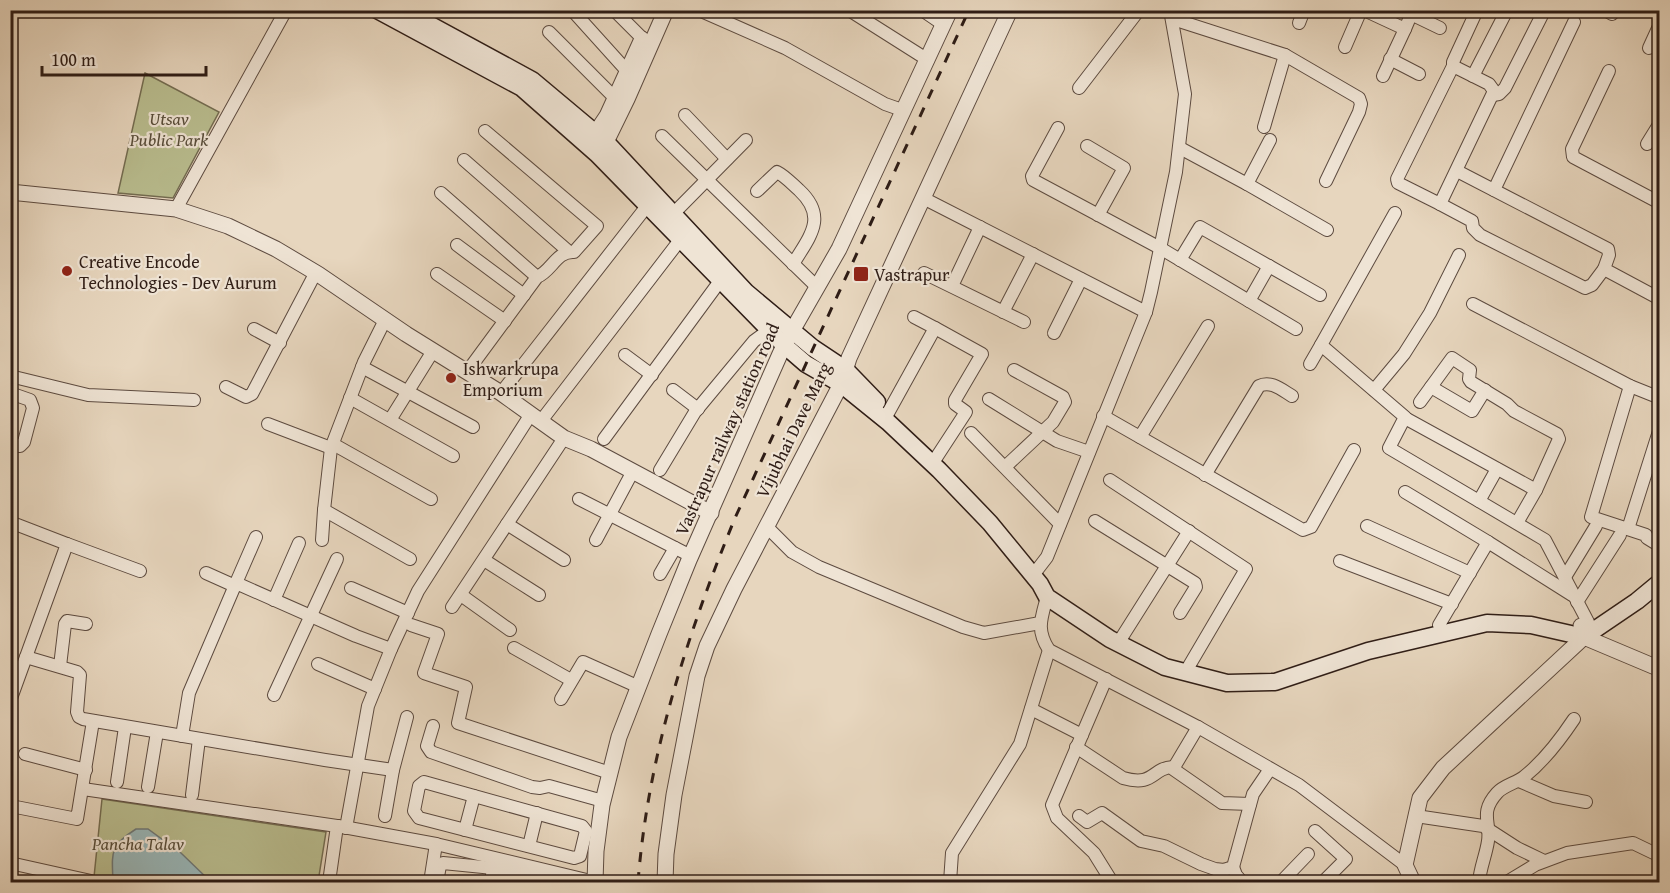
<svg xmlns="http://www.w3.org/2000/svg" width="1670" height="893" font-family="'Gentium Book Plus',serif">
<rect width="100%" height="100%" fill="#e7d6be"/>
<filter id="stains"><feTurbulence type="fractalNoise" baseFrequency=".00333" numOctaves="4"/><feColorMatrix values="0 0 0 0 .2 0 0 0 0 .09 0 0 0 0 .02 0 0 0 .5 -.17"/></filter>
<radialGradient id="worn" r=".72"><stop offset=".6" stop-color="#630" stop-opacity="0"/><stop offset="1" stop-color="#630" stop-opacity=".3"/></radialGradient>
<g fill="#b9bd8f" stroke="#746d52" stroke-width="1.5">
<path d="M145,73L219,112L173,198L118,193Z"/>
<path d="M102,799L326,832L318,882H97L94,877Z"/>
</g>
<path fill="#99b7b9" stroke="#6f7978" stroke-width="1.5" d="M136,829H148L181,853L211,882H113C112,853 109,846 136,829Z"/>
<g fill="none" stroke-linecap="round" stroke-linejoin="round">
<defs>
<g id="minor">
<path d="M572,10L627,71"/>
<path d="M614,10L642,38"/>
<path d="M699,10L785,48L885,104L902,110"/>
<path d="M849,10L928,60"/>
<path d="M922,10L944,25"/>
<path d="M1364,10L1405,29L1413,10"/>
<path d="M1605,10L1612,14L1615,10"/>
<path d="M1411,14L1440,28"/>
<path d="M1173,19L1285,55L1359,98L1361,104L1359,112L1326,181"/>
<path d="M1299,23L1304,10"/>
<path d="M549,32L615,98"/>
<path d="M1345,47L1361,10"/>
<path d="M1649,48L1660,24"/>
<path d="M1390,59L1419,74"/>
<path d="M1453,66L1489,84L1494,91L1440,204L1398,183L1397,179Z"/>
<path d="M1453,66V62L1477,10"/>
<path d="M1609,71L1572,149L1573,157L1660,203"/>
<path d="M1383,76L1405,29"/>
<path d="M1473,76L1507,10"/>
<path d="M1079,88L1139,10"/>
<path d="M1493,95L1499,94L1505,88L1543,13"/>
<path d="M685,115L727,159"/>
<path d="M1264,127L1285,55"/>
<path d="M1058,128L1032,176L1033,180L1160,248L1296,329"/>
<path d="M662,136L817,287"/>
<path d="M1647,144L1660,123"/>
<path d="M1087,146L1124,168L1098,215"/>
<path d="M1180,148L1247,184L1270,140"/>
<path d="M464,160L568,251"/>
<path d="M1457,171L1608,249L1609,255L1604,269L1660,299"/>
<path d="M1247,184L1327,230"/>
<path d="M1494,190L1574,22"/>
<path d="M757,191L777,172C785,176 792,184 799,190C828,217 810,236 793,264"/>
<path d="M441,193L537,277"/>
<path d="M923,198L1146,312"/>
<path d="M1440,204L1472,221L1473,228L1480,235L1585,288L1592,285L1604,269"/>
<path d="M176,209L286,10"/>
<path d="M1395,213L1321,345L1405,417L1389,448L1545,540L1588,622"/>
<path d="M673,214L746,140"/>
<path d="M457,245L524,295"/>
<path d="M1180,260L1200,227L1320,295"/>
<path d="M924,273L1024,322"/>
<path d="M437,274L505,321"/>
<path d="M952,286L980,227"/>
<path d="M1249,301L1269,266"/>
<path d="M1473,304L1630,386L1660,398"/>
<path d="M1003,312L1033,254"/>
<path d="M385,320L364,362L331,448L324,510L410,559"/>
<path d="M935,328L982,354L955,400V404L966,412L936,458"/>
<path d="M254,329L280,343"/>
<path d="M1054,333L1081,279"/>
<path d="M625,355L652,375"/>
<path d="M1310,364L1321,345"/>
<path d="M362,367L473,427"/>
<path d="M467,372L537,277C552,271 556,251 574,252L597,226L485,131"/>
<path d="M10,376L88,395L194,400"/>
<path d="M1630,386L1591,517L1646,535L1647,538L1660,546"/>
<path d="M226,387L246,397L252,394L316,272"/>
<path d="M1431,387L1472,411L1485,390"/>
<path d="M673,390L698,409"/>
<path d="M1374,390L1404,354L1430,313L1459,255"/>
<path d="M10,393L30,400L33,408L24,442L20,446L10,445"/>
<path d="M501,393L647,206"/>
<path d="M350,398L453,456"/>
<path d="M989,399L1057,441L1089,452"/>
<path d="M1420,402L1452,358L1470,370L1469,379L1471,382L1507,404L1514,411L1557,434L1559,439L1536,490"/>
<path d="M888,413L935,328L914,317"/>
<path d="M1103,416L1303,530L1311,527L1354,450"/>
<path d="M1405,418L1536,490L1517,523"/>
<path d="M390,420L433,351"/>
<path d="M541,421L680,240"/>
<path d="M268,424L331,448"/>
<path d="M971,433L1060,524"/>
<path d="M1140,437L1208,326"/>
<path d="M604,439L720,281"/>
<path d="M333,444L431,499"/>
<path d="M1005,467L1053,422L1065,402L1063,397L1014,370"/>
<path d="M660,470L695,412L754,341L769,330"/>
<path d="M1205,475L1259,386C1271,380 1282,390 1292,396"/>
<path d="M1110,480L1246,569L1189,666"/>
<path d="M1405,492L1488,542"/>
<path d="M579,499L691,556"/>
<path d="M1479,501L1497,469"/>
<path d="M1095,521L1195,583L1196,587L1180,613"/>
<path d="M10,522L67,544L10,701"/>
<path d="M507,524L564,560"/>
<path d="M1367,526L1470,573"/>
<path d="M767,527L792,552L819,567L963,627L984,633L1040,623"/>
<path d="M1628,529L1660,428"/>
<path d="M322,540L324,510"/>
<path d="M596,540L633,471"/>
<path d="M67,544L140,571"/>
<path d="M484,560L539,595"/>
<path d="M1340,561L1452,604"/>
<path d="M206,573L235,586"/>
<path d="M660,574L675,548"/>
<path d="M1032,574L1037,570L1047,557L1146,312L1151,292L1176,172L1185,94L1170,10"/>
<path d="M1565,577L1596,526"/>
<path d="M236,583L256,537"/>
<path d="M351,588L408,613"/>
<path d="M461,595L510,630"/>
<path d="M1047,597C1041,619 1036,630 1049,650L1198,727L1299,785L1405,865"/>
<path d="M274,600L299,543"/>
<path d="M1577,602L1620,535"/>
<path d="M452,607L564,438"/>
<path d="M411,625L438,634L424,673L466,687L458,723L610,773"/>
<path d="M1439,625L1488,542L1572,595"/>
<path d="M1122,637L1189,531"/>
<path d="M514,648L571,680"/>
<path d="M391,649L418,591L531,414"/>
<path d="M26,657L77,672L80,675L77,712L79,717L83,719L325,760L393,770"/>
<path d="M318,664L375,689"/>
<path d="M60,666L65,624L67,621L86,624"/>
<path d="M1106,679L1052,805L1057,818L1094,853L1112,882"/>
<path d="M274,695L337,559"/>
<path d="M561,699L583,662L639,687"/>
<path d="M1031,709L1082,735"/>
<path d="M433,726L427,746L431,752L532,787L540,788L549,786L603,801"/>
<path d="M1198,727L1173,769L1222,803L1250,804"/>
<path d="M182,736L189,693L236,583L356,636L391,649L368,706L346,828"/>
<path d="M1076,747L1123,778C1155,787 1151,768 1173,767"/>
<path d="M25,754L86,770"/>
<path d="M1519,781L1554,796L1586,802"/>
<path d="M117,782L125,727"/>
<path d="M424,782L582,826L586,831L580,856L574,858L419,818L414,811L419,786Z"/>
<path d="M148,787L157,732"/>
<path d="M83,789L337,826L329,882"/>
<path d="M192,795L199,739"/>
<path d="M16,807L77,819L93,721"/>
<path d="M385,816L393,770L407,717"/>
<path d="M1079,816L1087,822L1102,813L1141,841L1164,846L1201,864L1215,869L1224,870L1233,867L1253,794L1270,769"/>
<path d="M1416,816L1483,826L1517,848L1544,861"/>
<path d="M338,826L436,844L595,882"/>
<path d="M465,830L474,796"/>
<path d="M1315,831L1346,859L1323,882"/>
<path d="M529,846L537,813"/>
<path d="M10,863L91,881"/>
<path d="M1233,867L1236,875L1242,882"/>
<path d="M431,876L436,844"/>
<path d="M437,882L440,866L443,863L493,868L547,879L549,882"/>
<path d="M491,882L494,862"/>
<path d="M950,882L952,853L1020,744L1049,650"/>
<path d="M1281,882L1308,854"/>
<path d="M1479,882C1480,868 1486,855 1488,841C1491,822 1479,813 1497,793C1504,785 1517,783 1525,776C1545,760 1560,740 1574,719"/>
<path d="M1507,882L1535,865L1567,853L1633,843L1660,856"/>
</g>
<g id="tertiary">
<path d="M589,143L607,116L642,39"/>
<path d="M599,151L606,142L627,99L666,10"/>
<path d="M10,192L176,209L228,226L276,249L318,274L406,334L501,393L564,438L591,449L711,513"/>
<path d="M1581,626L1584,637L1660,669"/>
<path d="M595,882L596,851L602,805L619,737L659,634L689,560L784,345L839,249L950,10"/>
<path d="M665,882L666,854L674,795L697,676L707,646L734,589L841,384L849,358L1010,10"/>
<path d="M1413,882L1405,865L1420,798L1443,768L1584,637"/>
</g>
<g id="secondary">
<path d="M377,10L522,88L597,154L784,345L806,364L841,384L888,422L939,470L990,523L1040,584L1047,597L1110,639L1165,667L1227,683L1275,682L1368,651L1487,623L1531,625L1584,637L1637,601L1660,582"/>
<path d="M403,10L532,80L606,142L746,292L813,348L846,370L877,402"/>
</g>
</defs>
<use href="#minor" stroke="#5d4b40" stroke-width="14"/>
<use href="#tertiary" stroke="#5d4b40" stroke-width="17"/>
<use href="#secondary" stroke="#2f1d16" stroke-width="19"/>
<use href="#minor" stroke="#efe4d5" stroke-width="12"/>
<use href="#tertiary" stroke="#efe4d5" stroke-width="15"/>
<use href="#secondary" stroke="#efe4d5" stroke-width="16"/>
<path stroke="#2f1d16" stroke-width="3" stroke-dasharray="10 10" stroke-linecap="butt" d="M638,882C648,755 687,635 735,518L969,10"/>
</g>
<g fill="#8f2418" stroke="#efe4d5" stroke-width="2">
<circle cx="67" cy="271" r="6"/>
<rect x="853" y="266" width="16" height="16" rx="3"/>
<circle cx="451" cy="378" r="6"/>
</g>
<g text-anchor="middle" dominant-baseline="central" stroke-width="4.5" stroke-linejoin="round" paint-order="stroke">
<g font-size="18" font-style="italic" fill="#584d3a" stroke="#efe4d5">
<text x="169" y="118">Utsav<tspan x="169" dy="21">Public Park</tspan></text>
<text x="138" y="843">Pancha Talav</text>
</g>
<g font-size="18" fill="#2f1d16" stroke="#efe4d5" text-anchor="start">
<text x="79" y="261">Creative Encode<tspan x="79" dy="21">Technologies - Dev Aurum</tspan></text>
<text x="874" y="274">Vastrapur</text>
<text x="463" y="368">Ishwarkrupa<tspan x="463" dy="21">Emporium</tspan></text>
</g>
<g font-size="18" fill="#2f1d16" stroke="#efe4d5">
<text transform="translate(727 429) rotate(-66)">Vastrapur railway station road</text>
<text transform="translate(793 430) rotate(-64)">Vijubhai Dave Marg</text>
</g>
</g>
<rect width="1670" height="893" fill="none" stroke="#e7d6be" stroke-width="36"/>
<rect x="12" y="12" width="1646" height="869" fill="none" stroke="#2f1d16" stroke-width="3"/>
<rect x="18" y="18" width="1634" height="857" fill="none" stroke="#2f1d16" stroke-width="1.5"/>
<path d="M42 66v9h164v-9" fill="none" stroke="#2f1d16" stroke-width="3"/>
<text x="51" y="66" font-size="18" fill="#2f1d16" stroke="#efe4d5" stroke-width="4.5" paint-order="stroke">100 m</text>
<rect width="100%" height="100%" filter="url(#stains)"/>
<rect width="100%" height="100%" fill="url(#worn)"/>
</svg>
